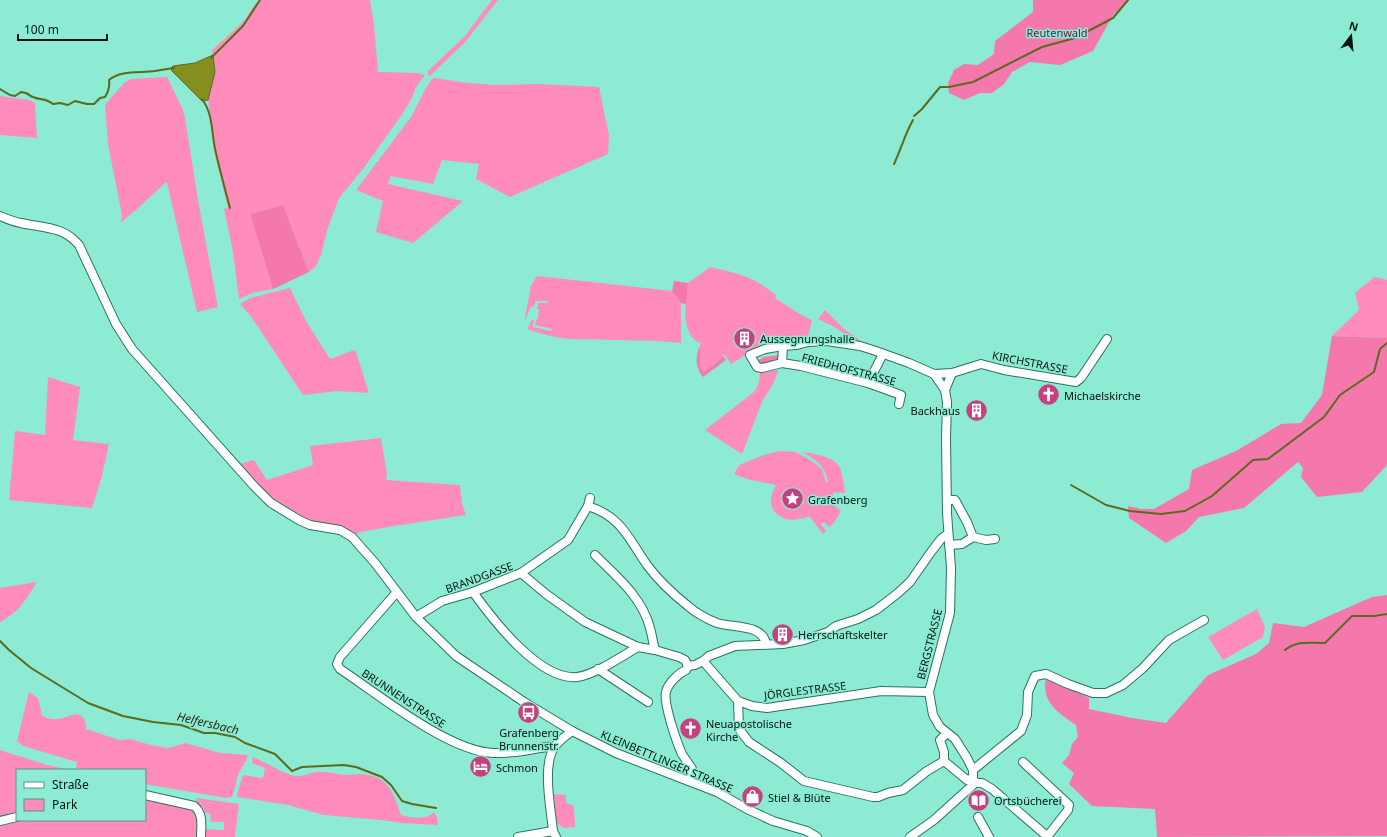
<svg xmlns="http://www.w3.org/2000/svg" width="1387" height="837" font-family="'Noto Sans',sans-serif">
<rect width="100%" height="100%" fill="#8cebd2"/>
<g fill="#ff8cba">
<path d="M259,0H370L374,25L378,72L417,73L425,75L416,87L412,98L401,116L363,169L339,198L328,227L321,255L316,266L309,272L283,205L250,214L273,289L252,293L239,299L233,252L224,209L228,208L214,150L208,100L215,72L212,50C223,40 236,30 246,18C250,12 253,6 259,0Z"/>
<path d="M492,0H498L466,41L431,75H428V71L465,36Z"/>
<path d="M167,77L183,110L185,118L199,206L218,307L197,312L167,183L166,182L137,209L120,223L122,217L121,210L108,144L105,105L124,83L131,79Z"/>
<path d="M434,78L468,83L498,85L539,84L599,87L609,136L608,154L510,197L476,179L479,164L442,160L433,184L391,176L388,184L463,201L413,243L376,232L383,201L356,190L411,117L426,88L432,79Z"/>
<path d="M0,96L29,100L35,103L37,138L0,135Z"/>
<path d="M710,267C740,274 752,276 776,295L775,298L803,316L812,320L807,340L798,343L767,338L761,340L757,348L731,364L724,354L721,359L704,372L700,368V348H699L701,343C679,336 686,300 688,283Z"/>
<path d="M537,276L672,291L681,303V343C645,339 609,341 572,339C557,338 541,334 527,329L532,320H534L533,327L551,331L552,329L535,325L536,320L538,318L539,310L537,308L538,303H547L548,301H536L534,306L530,308L524,323L531,285Z"/>
<path d="M1374,277L1387,280V336L1385,338L1332,336L1359,310L1355,293Z"/>
<path d="M290,288L306,321L330,359L354,350L356,352L369,393L337,391L303,395L250,315L240,304L250,298Z"/>
<path d="M825,310L844,329L861,341V345L833,326L818,319Z"/>
<path d="M761,370L762,373L777,370L778,371L774,382L762,402L742,454L705,430L754,392C759,385 760,379 760,371Z"/>
<path d="M48,377L80,387L73,440L109,444L102,476L92,508L9,500L15,431L45,435Z"/>
<path d="M381,438L387,474L386,480L460,485L462,504L466,515L394,526L360,532L355,535C342,523 322,525 306,519C278,508 260,486 240,464L254,460L267,480L313,465L310,446Z"/>
<path d="M779,451L796,452L813,462L822,469L826,482H828C825,465 817,461 803,452C815,454 834,456 840,468C843,476 844,485 845,493L834,492L830,502L841,511L834,523L829,527L824,522L821,524L826,531L823,534L809,516C806,517 802,519 799,519C784,523 766,512 772,494C773,491 775,488 776,485L747,479L734,474L739,465L764,455Z"/>
<path d="M37,582C25,601 20,611 0,622V588Z"/>
<path d="M1257,609L1265,627L1263,637L1223,660L1208,637Z"/>
<path d="M29,692L38,698L42,715C54,724 65,716 78,714C85,718 86,721 86,729L119,740L130,739L151,745L168,748L185,743L220,753L248,755C246,763 241,768 238,775C236,782 235,790 232,797L226,798L145,784V770H86L76,768L77,762L23,746L17,741Z"/>
<path d="M0,750L44,764L65,769V770H17V813L0,816Z"/>
<path d="M253,757C266,762 286,776 298,776C304,776 310,773 316,772C327,771 337,775 347,775C354,775 361,773 368,775C390,778 395,798 401,815C411,818 427,820 434,812L437,817L438,825L403,823L381,820L324,815L288,805L238,797L237,795L243,775L263,778L265,768L252,763Z"/>
<path d="M553,794L566,795V803L574,806L575,827L564,828L557,823L554,801L555,799H554Z"/>
<path d="M197,798L239,804L235,837H205V829L224,830V822H211L210,813H205L203,807L196,802Z"/>
<path d="M145,800L189,809C199,815 197,826 197,837H0V827C13,816 121,820 145,820Z"/>
</g>
<g fill="#f578ad">
<path d="M1033,0H1130L1113,15L1093,51L1060,65L1030,62L1012,72L1004,84L992,93H980L964,100L949,93L948,83L954,70L964,64L978,65L994,54L995,41L1033,12Z"/>
<path d="M283,205L309,272L273,289L250,214Z"/>
<path d="M674,281L688,283L686,304L681,303L672,291Z"/>
<path d="M1332,336L1385,338L1387,336V465L1362,492L1317,497L1301,477L1303,468L1298,462L1244,508L1199,517L1186,531L1166,543L1129,518L1128,506L1141,509H1154L1189,489L1192,470L1236,451L1281,424L1301,423L1322,395Z"/>
<path d="M699,348H700V368L704,372L721,359L723,356L726,360L703,377C696,368 695,359 699,348Z"/>
<path d="M780,355L779,361L761,365L757,361L764,357Z"/>
<path d="M1387,595V836L1157,837L1155,809L1092,806L1069,784L1074,773L1062,763L1069,755L1072,744L1078,737L1076,725C1057,712 1041,702 1046,677L1089,698V709L1132,718L1166,723L1208,675L1256,654L1269,643L1273,623L1304,627L1372,597Z"/>
</g>
<path fill="#848f20" stroke="#5c6a1b" d="M213,55L215,72L208,100L202,101L172,71L171,68L173,66L195,63Z"/>
<g fill="none" stroke-linecap="round" stroke-linejoin="round">
<g stroke="#5c6a1b" stroke-width="2">
<path d="M211,58L243,26L260,0"/>
<path d="M0,89L10,95L15,96L21,92C30,93 27,95 33,97C42,101 44,97 53,104L60,103L68,105L75,101L87,104H94L100,98L105,97C109,91 110,87 109,80C120,70 140,73 155,71C161,70 167,69 174,68"/>
<path d="M202,99C214,115 211,134 216,153C220,171 225,189 230,208"/>
<path d="M914,116L922,109L940,87H949L973,82L1042,47L1075,38L1113,18L1128,0"/>
<path d="M894,164C901,149 905,134 913,120"/>
<path d="M1071,485L1106,505L1130,511L1161,514L1185,511L1212,496L1253,460L1268,459L1324,417L1340,395L1374,372L1380,349L1387,343"/>
<path d="M0,641L9,650L31,668L88,703L123,716L153,722L181,725L204,733H215L235,737L245,743L275,754L292,771L302,767L344,765L356,767L382,777L391,785L402,801L412,804L436,808"/>
<path d="M1285,650C1297,640 1310,643 1325,643L1352,616H1374L1387,614"/>
</g>
<defs>
<g id="minor">
<path d="M0,216C7,219 14,222 21,223C43,228 63,226 79,245L116,324L132,349L254,486L271,503L299,520L310,525L340,530L352,537L375,563L416,617L456,656L524,702L572,731L616,753L717,792L747,809L773,821L807,831L817,837"/>
<path d="M783,346L765,349L750,355L757,367L762,368L782,363L801,366L868,383L901,395L899,404"/>
<path d="M782,363L783,346L797,345L808,342L827,341L860,346L873,350L909,363L934,374L952,373L981,364L1004,370L1076,382L1081,378L1107,339"/>
<path d="M934,374L945,390L947,402L946,438L947,513L951,568L950,613L929,692L933,715L940,727L955,739L967,758L973,770V778L975,783"/>
<path d="M868,383L883,354"/>
<path d="M945,390L952,373"/>
<path d="M947,500H955L967,522L973,537L986,540L995,539"/>
<path d="M588,506C622,517 628,538 647,565C658,580 673,594 688,606C696,613 707,619 717,623C733,628 763,624 766,644"/>
<path d="M949,545L962,544L973,537"/>
<path d="M595,555C617,577 642,597 650,628C652,635 653,643 655,650"/>
<path d="M521,573L546,594L585,622L638,647L655,650L679,657L685,660L688,666"/>
<path d="M397,592L340,657L337,664L340,669C378,694 449,752 494,753C514,754 535,748 555,746"/>
<path d="M473,592C493,620 540,681 577,677C595,675 622,656 638,647"/>
<path d="M416,617L442,601L473,592L521,573L568,540L588,506L590,498"/>
<path d="M703,661L738,701L752,706L767,708L881,691L929,692"/>
<path d="M688,666L695,665L703,661L709,656L735,646L783,644L804,640L828,632L836,626L858,619L876,610L898,593L910,582L931,552L941,539L948,534"/>
<path d="M688,666L686,670C679,673 668,683 666,692C663,703 677,743 682,754C685,759 689,764 692,769L689,781"/>
<path d="M598,669L648,702"/>
<path d="M738,701L739,729L749,742L781,763L804,781L873,797H878L888,793L903,790L927,771L944,761V752L940,740L947,733"/>
<path d="M944,761L967,780L973,778"/>
<path d="M1023,762L1069,805L1068,810L1047,837"/>
<path d="M973,770L1021,731L1027,715L1028,692L1035,676L1046,674L1068,684L1093,693H1106L1123,685L1143,668L1169,640L1204,620"/>
<path d="M145,795L194,806C204,814 201,826 201,837"/>
<path d="M978,817L989,837"/>
<path d="M0,821L17,817"/>
<path d="M518,837L553,831"/>
<path d="M556,837L553,831C551,809 541,762 556,745C560,740 567,735 572,731"/>
<path d="M910,837L934,820L975,783H982L992,789L1048,837"/>
</g>
</defs>
<use href="#minor" stroke="#297362" stroke-width="10"/>
<use href="#minor" stroke="#fff" stroke-width="8"/>
</g>
<defs>
<symbol id="building-disc" viewBox="-11 -11 22 22"><circle r="9.5" fill="#c63f7e" stroke="#8cebd2"/><path d="M-4-6H4V6H1V3H-1V6H-4ZM-2.5-4.3h1.7v1.8h-1.7ZM.8-4.3h1.7v1.8H.8ZM-2.5-1h1.7V.8h-1.7ZM.8-1h1.7V.8H.8Z" fill="#fff"/></symbol>
<symbol id="church-disc" viewBox="-11 -11 22 22"><circle r="9.5" fill="#c63f7e" stroke="#8cebd2"/><path d="M-1.2-6h2.4v3.5h3.3v2.4h-3.3V6h-2.4V-.1h-3.3v-2.4h3.3Z" fill="#fff"/></symbol>
<symbol id="sight-disc" viewBox="-11 -11 22 22"><circle r="9.5" fill="#c63f7e" stroke="#8cebd2"/><path d="M0-6L1.8-2.2L6-1.7L2.9 1.2L3.7 5.4L0 3.3L-3.7 5.4L-2.9 1.2L-6-1.7L-1.8-2.2Z" fill="#fff"/></symbol>
<symbol id="bus-disc" viewBox="-11 -11 22 22"><circle r="9.5" fill="#c63f7e" stroke="#8cebd2"/><path d="M-5-6H5V4H4V6H2V4H-2V6H-4V4H-5ZM-3.5-4V0h7V-4ZM-3.5 1.2v1.5H-2V1.2ZM2 1.2v1.5H3.5V1.2Z" fill="#fff"/></symbol>
<symbol id="hotel-disc" viewBox="-11 -11 22 22"><circle r="9.5" fill="#c63f7e" stroke="#8cebd2"/><path d="M-6-4.5h1.5V1H6V5H4.5V3h-9V5H-6ZM-4 0a1.8 1.8 0 1 1 3.6 0ZM.5 0V-2.5h3Q6-2.5 6 0Z" fill="#fff"/></symbol>
<symbol id="shop-disc" viewBox="-11 -11 22 22"><circle r="9.5" fill="#c63f7e" stroke="#8cebd2"/><path d="M-5-2.5h2.3a2.7 3.5 0 0 1 5.4 0H5L5.5 6h-11ZM-1.5-2.5h3a1.5 2.3 0 0 0-3 0Z" fill="#fff"/></symbol>
<symbol id="library-disc" viewBox="-11 -11 22 22"><circle r="9.5" fill="#c63f7e" stroke="#8cebd2"/><path d="M-6-4Q-3-5.5-.7-3.5V5Q-3 3-6 4ZM6-4Q3-5.5 .7-3.5V5Q3 3 6 4Z" fill="#fff"/></symbol>
</defs>
<g fill-rule="evenodd">
<use href="#building-disc" x="732" y="326" width="25" height="25"/>
<use href="#church-disc" x="1036" y="382" width="25" height="25"/>
<use href="#building-disc" x="964" y="398" width="25" height="25"/>
<use href="#sight-disc" x="780" y="486" width="25" height="25"/>
<use href="#building-disc" x="770" y="622" width="25" height="25"/>
<use href="#bus-disc" x="516" y="700" width="25" height="25"/>
<use href="#church-disc" x="678" y="716" width="25" height="25"/>
<use href="#hotel-disc" x="468" y="754" width="25" height="25"/>
<use href="#shop-disc" x="740" y="784" width="25" height="25"/>
<use href="#library-disc" x="966" y="788" width="25" height="25"/>
</g>
<g text-anchor="middle" dominant-baseline="central" stroke-width="3" stroke-linejoin="round" paint-order="stroke">
<g font-size="11" fill="#63163b" stroke="#8cebd2">
<text x="1057" y="32">Reutenwald</text>
</g>
<g font-size="11" fill="#00150f" stroke="#8cebd2" text-anchor="start">
<text x="760" y="338">Aussegnungshalle</text>
<text x="1064" y="395">Michaelskirche</text>
<text x="960" y="410" text-anchor="end">Backhaus</text>
<text x="808" y="499">Grafenberg</text>
<text x="798" y="634">Herrschaftskelter</text>
<text x="706" y="723">Neuapostolische<tspan x="706" dy="13">Kirche</tspan></text>
<text x="529" y="732" text-anchor="middle">Grafenberg<tspan x="529" dy="13">Brunnenstr.</tspan></text>
<text x="496" y="767">Schmon</text>
<text x="768" y="797">Stiel &amp; Blüte</text>
<text x="994" y="800">Ortsbücherei</text>
</g>
<g font-size="11" fill="#00150f" stroke="#8cebd2">
<text transform="translate(1030 362) rotate(11)">KIRCHSTRASSE</text>
<text transform="translate(849 369) rotate(15)">FRIEDHOFSTRASSE</text>
<text transform="translate(479 577) rotate(-20)">BRANDGASSE</text>
<text transform="translate(929 644) rotate(-76)">BERGSTRASSE</text>
<text transform="translate(805 690) rotate(-7)">JÖRGLESTRASSE</text>
<text transform="translate(404 698) rotate(33)">BRUNNENSTRASSE</text>
<text transform="translate(667 761) rotate(23)">KLEINBETTLINGER STRASSE</text>
</g>
<g font-size="12" font-style="italic" fill="#2a2e17" stroke="#8cebd2">
<text transform="translate(208 723) rotate(13)">Helfersbach</text>
</g>
</g>
<rect x="16" y="769" width="130" height="52" fill="#8cebd2" stroke="#549584"/>
<rect x="24" y="782" width="20" height="6" fill="#ffffff" stroke="#549584"/>
<text x="52" y="789" font-size="12" fill="#00150f">Straße</text>
<rect x="24" y="799" width="20" height="12" fill="#ff8cba" stroke="#549584"/>
<text x="52" y="809" font-size="12" fill="#00150f">Park</text>
<g transform="translate(1351 36) rotate(16)" stroke="#8cebd2" stroke-width="3" paint-order="stroke">
<path d="M0-3L7 15L0 10L-7 15Z" fill="#00150f"/>
<text y="-6" font-size="11" font-weight="bold" text-anchor="middle" fill="#00150f">N</text>
</g>
<path d="M18 34v6h89v-6" fill="none" stroke="#00150f" stroke-width="2"/>
<text x="24" y="34" font-size="12" fill="#00150f" stroke="#8cebd2" stroke-width="3" paint-order="stroke">100 m</text>
</svg>
